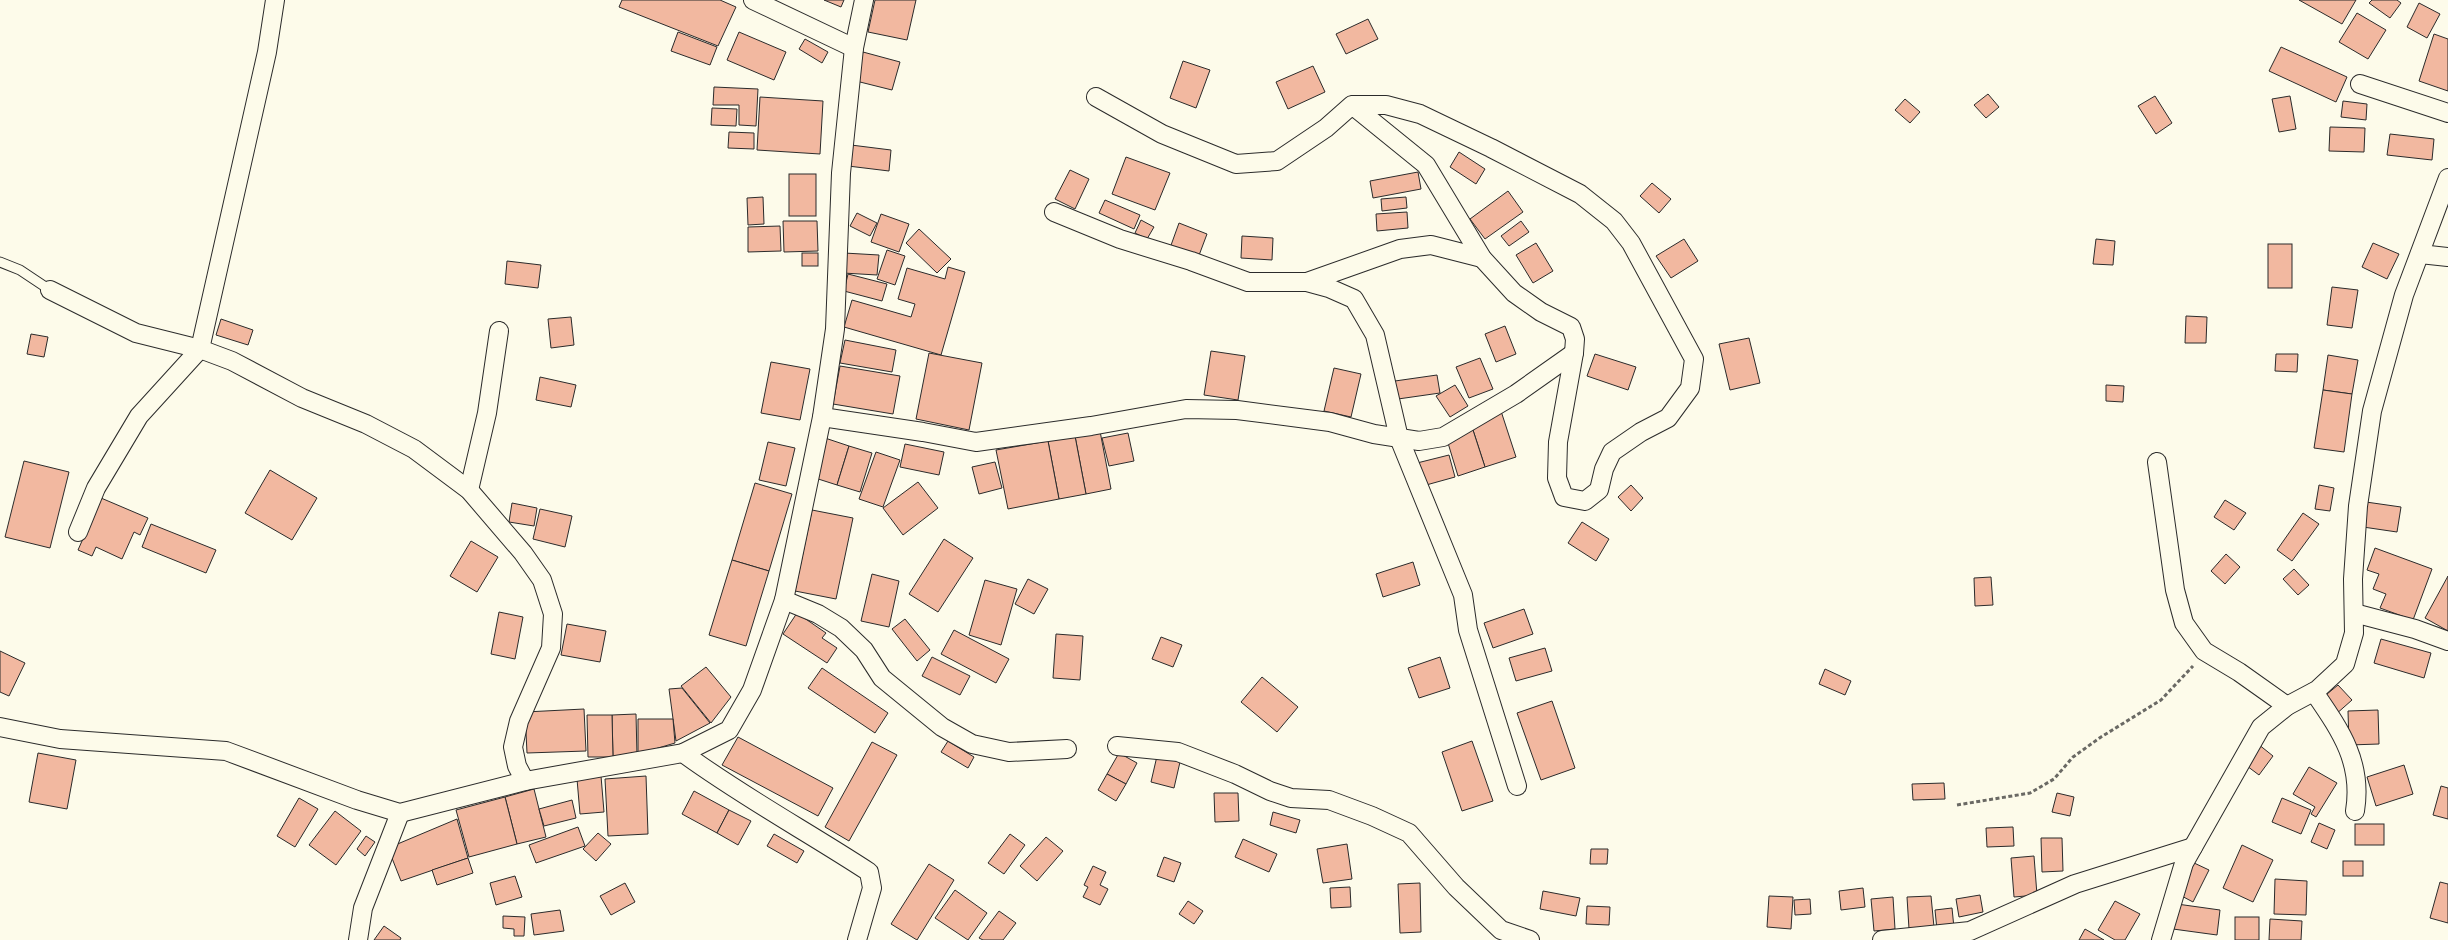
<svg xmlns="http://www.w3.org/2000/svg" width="2448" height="940" font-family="Spectral,serif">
<rect width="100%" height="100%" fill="#fdfbea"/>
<g fill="#f2b8a0" stroke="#2b2b2b">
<path d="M622,0H720L736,7L718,46L619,7Z"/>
<path d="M824,0H844L841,7Z"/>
<path d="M875,0H916L907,40L868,32Z"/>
<path d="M2299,0H2356L2342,24Z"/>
<path d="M2372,0H2397L2401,3L2390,18L2369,3Z"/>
<path d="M2419,3L2440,14L2427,38L2407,27Z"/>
<path d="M2357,13L2386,30L2368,59L2339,42Z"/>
<path d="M1368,19L1378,39L1346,54L1336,34Z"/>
<path d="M678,32L717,47L710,65L671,51Z"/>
<path d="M739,32L786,52L774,80L727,60Z"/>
<path d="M2434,34L2448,39V91L2419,81Z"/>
<path d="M805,39L828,52L822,63L799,49Z"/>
<path d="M2281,47L2347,77L2336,102L2269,71Z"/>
<path d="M863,52L900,62L892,90L856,81Z"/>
<path d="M1183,61L1210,70L1196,108L1170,98Z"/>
<path d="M1313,66L1325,92L1288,109L1276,82Z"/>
<path d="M714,87L758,89L756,126L739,125V105H713Z"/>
<path d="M1988,94L1999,107L1986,118L1974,105Z"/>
<path d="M2155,96L2172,123L2156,134L2138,106Z"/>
<path d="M2290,96L2296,129L2279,132L2272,99Z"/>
<path d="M760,97L823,101L820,154L757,150Z"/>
<path d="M1905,99L1920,112L1910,123L1895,110Z"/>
<path d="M2343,101L2367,104L2366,120L2341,117Z"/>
<path d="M712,108L737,109L736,126L711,125Z"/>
<path d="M2330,127L2365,128L2364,152L2329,151Z"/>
<path d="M729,132L754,133V149L728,148Z"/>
<path d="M2390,134L2434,139L2432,160L2387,155Z"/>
<path d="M851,145L891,150L889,171L848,166Z"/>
<path d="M1459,152L1485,169L1476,184L1450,167Z"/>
<path d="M1126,157L1170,173L1155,210L1112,194Z"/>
<path d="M1070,170L1089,179L1075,209L1055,199Z"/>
<path d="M1418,172L1421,189L1373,198L1370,181Z"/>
<rect x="789" y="174" width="27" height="42"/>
<path d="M1652,183L1671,199L1659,213L1640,196Z"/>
<path d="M1508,191L1523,212L1485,239L1470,219Z"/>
<path d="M763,197L764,224L748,225L747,198Z"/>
<path d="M1406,197L1407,208L1382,211L1381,199Z"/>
<path d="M1105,200L1140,215L1134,229L1099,213Z"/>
<path d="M1407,212L1408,228L1377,231L1376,214Z"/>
<path d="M857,213L877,223L870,236L850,226Z"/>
<path d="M881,214L909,224L899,252L871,242Z"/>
<path d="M1141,220L1154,227L1147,239L1135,233Z"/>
<path d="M783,221H817L818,251L784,252Z"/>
<path d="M1521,221L1529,232L1509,246L1501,236Z"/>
<path d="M1179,223L1207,234L1198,258L1170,248Z"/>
<path d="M780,226L781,251L748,252V227Z"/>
<path d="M919,229L951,259L937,273L906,243Z"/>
<path d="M1242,236L1273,238L1272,260L1241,258Z"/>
<path d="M1684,239L1698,261L1671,278L1656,256Z"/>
<path d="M2096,239L2115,241L2113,265L2093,264Z"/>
<path d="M1536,243L1553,271L1533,283L1516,255Z"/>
<path d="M2373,243L2399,254L2387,279L2362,267Z"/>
<rect x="2268" y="244" width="24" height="44"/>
<path d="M887,250L905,256L895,285L877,279Z"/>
<rect x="802" y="253" width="16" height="13"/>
<path d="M844,253L879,255L877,275L843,273Z"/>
<path d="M507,261L541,265L538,288L505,284Z"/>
<path d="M948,267L965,272L941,355L844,327L852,300L911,317L915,304L898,299L907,268L945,279Z"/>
<path d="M848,274L887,284L882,301L844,291Z"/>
<path d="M2332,287L2358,290L2352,328L2327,325Z"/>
<path d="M2186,316L2207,317L2206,343H2185Z"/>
<path d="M571,317L574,345L551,348L548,319Z"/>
<path d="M221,319L253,330L248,345L216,335Z"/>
<path d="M1505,326L1516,354L1496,362L1485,334Z"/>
<path d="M31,334L48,337L44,357L27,354Z"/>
<path d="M1749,338L1760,383L1730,390L1719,344Z"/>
<path d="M845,340L896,350L892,372L840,363Z"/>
<path d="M1211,351L1245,356L1238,400L1204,395Z"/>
<path d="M929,353L982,363L969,430L916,419Z"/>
<path d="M1595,354L1636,367L1628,390L1587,376Z"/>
<path d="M2276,354H2298L2297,372L2275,371Z"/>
<path d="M2328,355L2358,360L2352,394L2323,390Z"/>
<path d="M1480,358L1493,389L1469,398L1456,367Z"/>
<path d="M771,362L810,369L800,420L761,413Z"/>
<path d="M840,366L900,376L893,414L833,404Z"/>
<path d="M1334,368L1361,374L1351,417L1324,411Z"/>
<path d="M1437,375L1440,393L1398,399L1395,381Z"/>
<path d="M540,377L576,385L571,407L536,400Z"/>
<path d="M1455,385L1468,406L1450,417L1436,396Z"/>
<path d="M2106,385L2124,386L2123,402L2106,401Z"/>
<path d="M2323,390L2352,394L2344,452L2314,448Z"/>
<path d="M1500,408L1516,457L1485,467L1472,427Z"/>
<path d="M1472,427L1485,467L1458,476L1448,443Z"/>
<path d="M1100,431L1111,489L1086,494L1075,436Z"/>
<path d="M1128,433L1134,461L1109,466L1102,438Z"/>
<path d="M1075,436L1086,494L1059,499L1048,441Z"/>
<path d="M825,438L849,446L837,485L812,477Z"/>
<path d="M1048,441L1059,499L1008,509L996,450Z"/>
<path d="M768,442L795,448L786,486L759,480Z"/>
<path d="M905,444L944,452L939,475L900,467Z"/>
<path d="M849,446L872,453L860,492L837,485Z"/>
<path d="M876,452L900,460L883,507L859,499Z"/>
<path d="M1449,455L1455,477L1419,487L1413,464Z"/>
<path d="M24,461L69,472L50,548L5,537Z"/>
<path d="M995,462L1002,488L979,494L972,467Z"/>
<path d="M270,470L317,498L292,540L245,513Z"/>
<path d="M918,482L938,508L903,535L883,508Z"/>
<path d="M755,483L792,494L769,571L732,560Z"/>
<path d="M1631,485L1643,498L1631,511L1618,497Z"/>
<path d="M2319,485L2334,488L2330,511L2315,509Z"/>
<path d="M101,498L148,518L140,535L134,532L122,559L96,547L92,556L78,550Z"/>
<path d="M2225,500L2246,513L2234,530L2214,517Z"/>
<path d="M2366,502L2401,507L2397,532L2363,527Z"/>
<path d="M512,503L537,508L534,526L509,522Z"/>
<path d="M540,509L572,516L565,547L533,539Z"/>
<path d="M812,510L853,518L836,599L795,591Z"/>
<path d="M2303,513L2319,524L2292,561L2277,550Z"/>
<path d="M1582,522L1609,539L1596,561L1568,543Z"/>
<path d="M151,524L216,550L206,573L142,547Z"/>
<path d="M944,539L973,558L938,612L909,594Z"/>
<path d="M471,541L498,557L477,592L450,576Z"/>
<path d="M2375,548L2432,569L2413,620L2380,608L2386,594L2373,589L2379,574L2367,570Z"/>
<path d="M2226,554L2240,567L2225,584L2211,571Z"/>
<path d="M732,560L769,571L746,646L709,635Z"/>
<path d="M1413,562L1420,585L1383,597L1376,574Z"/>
<path d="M2294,569L2309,585L2298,595L2283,579Z"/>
<path d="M872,574L899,581L889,627L861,621Z"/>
<path d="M2448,576V631L2425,618Z"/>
<path d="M1991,577L1993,605L1975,606L1974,578Z"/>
<path d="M1028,579L1048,589L1034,614L1015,604Z"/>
<path d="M985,580L1017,589L1001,645L969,635Z"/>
<path d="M1524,609L1533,634L1493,648L1484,623Z"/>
<path d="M499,612L523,617L515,659L491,654Z"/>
<path d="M797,613L826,633L822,638L837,648L827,663L783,634Z"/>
<path d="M905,619L930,650L917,661L892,629Z"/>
<path d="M567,624L606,631L600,662L561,655Z"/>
<path d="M954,630L1009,659L996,683L941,654Z"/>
<path d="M1056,634L1083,636L1080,680L1053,678Z"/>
<path d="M1161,637L1182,645L1173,667L1152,659Z"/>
<path d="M2381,639L2431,653L2424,678L2374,663Z"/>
<path d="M1545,648L1552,671L1516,681L1509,658Z"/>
<path d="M0,651L25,663L9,696L0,692Z"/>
<path d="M932,657L970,676L960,695L922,676Z"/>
<path d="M1440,657L1450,688L1419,698L1408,668Z"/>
<path d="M706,667L731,697L711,723L681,686Z"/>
<path d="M822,668L888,713L875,733L808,688Z"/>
<path d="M1825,669L1851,681L1845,695L1819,684Z"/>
<path d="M1262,677L1298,707L1277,732L1241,702Z"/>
<path d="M2338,685L2352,700L2335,715L2321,699Z"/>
<path d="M682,688L710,723L676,741L669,689Z"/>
<path d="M1552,701L1575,768L1541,780L1517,713Z"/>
<path d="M584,709L586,751L527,753L525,712Z"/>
<path d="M2378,710L2379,744L2349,745L2348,711Z"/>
<path d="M636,714L637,756L613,757L612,715Z"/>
<path d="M587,715H612L613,757H588Z"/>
<path d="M638,719H673L675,743L638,754Z"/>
<path d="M738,737L833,788L818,816L722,765Z"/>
<path d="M948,741L974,757L968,768L941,752Z"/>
<path d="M1472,741L1493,801L1462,811L1442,752Z"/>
<path d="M872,742L897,755L849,841L825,827Z"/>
<path d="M2258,744L2273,756L2259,775L2243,763Z"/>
<path d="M38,753L76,760L67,809L29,802Z"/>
<path d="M1119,753L1137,763L1126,784L1107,774Z"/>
<path d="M1157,756L1180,762L1174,788L1151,782Z"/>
<path d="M2404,765L2413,794L2376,806L2367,777Z"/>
<path d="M2309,767L2337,783L2316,817L2311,814L2315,807L2293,794Z"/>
<path d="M1107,774L1126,784L1116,801L1098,790Z"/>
<path d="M601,776L604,812L580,814L577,779Z"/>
<path d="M646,776L648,834L608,836L605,779Z"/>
<path d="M1944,783L1945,799L1913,800L1912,784Z"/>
<path d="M2441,786L2448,788V819L2433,815Z"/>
<path d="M534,789L546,837L517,844L505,797Z"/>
<path d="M694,791L729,810L717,833L682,814Z"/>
<path d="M1214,793H1238L1239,821L1215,822Z"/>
<path d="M2057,793L2074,797L2070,816L2052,812Z"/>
<path d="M505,797L517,844L469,857L456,810Z"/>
<path d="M299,798L318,809L295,847L277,836Z"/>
<path d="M2282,798L2311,810L2301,834L2272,822Z"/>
<path d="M572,800L576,818L544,826L539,809Z"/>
<path d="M729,810L751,821L738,845L717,833Z"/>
<path d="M335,811L361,831L336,865L309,845Z"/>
<path d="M1273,812L1300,820L1296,833L1270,825Z"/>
<path d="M457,819L468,858L401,881L388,848Z"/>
<path d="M2319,823L2335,830L2327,849L2311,842Z"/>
<rect x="2355" y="824" width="29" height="21"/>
<path d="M578,827L585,846L536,863L529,845Z"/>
<path d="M2013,827L2014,846L1987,847L1986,828Z"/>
<path d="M598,833L611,844L596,861L583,849Z"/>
<path d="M774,834L804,851L797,863L767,846Z"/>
<path d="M1010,834L1025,845L1004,874L988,863Z"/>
<path d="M366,836L375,842L365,856L357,849Z"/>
<path d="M1046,837L1063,851L1037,881L1020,866Z"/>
<path d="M2041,838H2062L2063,871L2042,872Z"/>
<path d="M1243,839L1277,854L1269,872L1235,857Z"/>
<path d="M1347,844L1352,879L1323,883L1317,849Z"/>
<path d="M2242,845L2273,860L2253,902L2223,888Z"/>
<path d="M1591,849H1608L1607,864H1590Z"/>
<path d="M2034,856L2037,895L2014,897L2011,858Z"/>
<path d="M1164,857L1181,863L1174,882L1157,876Z"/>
<path d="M468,858L473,873L437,885L432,870Z"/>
<rect x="2343" y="861" width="20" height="15"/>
<path d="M2192,862L2209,870L2193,902L2176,893Z"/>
<path d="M929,864L954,880L917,940L891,924Z"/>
<path d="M1093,866L1106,872L1100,885L1108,889L1100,905L1083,897L1088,887L1084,885Z"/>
<path d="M515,876L522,897L496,905L490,883Z"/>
<path d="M2275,879L2307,881L2306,915L2274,914Z"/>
<path d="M2440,882L2448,884V923L2430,918Z"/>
<path d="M625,883L635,902L611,915L600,896Z"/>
<path d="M1420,883L1421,932L1400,933L1398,884Z"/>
<path d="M1350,887L1351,907L1331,908L1330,888Z"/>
<path d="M1863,888L1865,907L1841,910L1839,891Z"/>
<path d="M955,890L987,913L968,940L935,918Z"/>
<path d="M1543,891L1580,898L1576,916L1540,909Z"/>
<path d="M1980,895L1983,912L1959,917L1956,899Z"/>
<path d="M1769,896L1793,897L1791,929L1767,927Z"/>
<path d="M1931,896L1934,927L1909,929L1907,897Z"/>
<path d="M1893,897L1895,929L1874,931L1871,899Z"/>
<path d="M1810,899L1811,914L1795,915L1794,900Z"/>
<path d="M1188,901L1203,911L1194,924L1179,914Z"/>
<path d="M2115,901L2140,914L2125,940H2115L2098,930Z"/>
<path d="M2177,904L2220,910L2217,935L2173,929Z"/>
<path d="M1587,906L1610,907L1609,925L1586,924Z"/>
<path d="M1952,908L1954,928L1937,930L1935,910Z"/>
<path d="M560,910L564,931L534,935L531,914Z"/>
<path d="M999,911L1016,923L1003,940H983L979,938Z"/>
<path d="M503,916L525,917L524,936H514V929L503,928Z"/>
<rect x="2235" y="917" width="24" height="23"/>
<path d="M2270,919L2302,921L2301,940H2269Z"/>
<path d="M384,926L401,938L400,940H374Z"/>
<path d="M2085,929L2104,940H2079Z"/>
</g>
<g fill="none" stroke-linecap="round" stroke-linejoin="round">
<defs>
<path id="service" d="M0,262L20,270L50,290"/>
<g id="minor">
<path d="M753,0L854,48"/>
<path d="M2360,84L2448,113"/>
<path d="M1096,97L1162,134L1236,164L1277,161L1326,128L1352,105H1386L1420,114L1491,148L1580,194L1614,221L1631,243L1694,359L1690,388L1668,418L1641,432L1612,452L1604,469L1599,490L1585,501L1564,497L1557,478L1558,442L1574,353L1575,339L1571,327L1541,312L1514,293L1482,258L1426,165L1352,105"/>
<path d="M1054,212L1120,239L1191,261L1248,282H1307L1329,288L1354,299L1375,335L1399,438L1463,595L1468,630L1517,786"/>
<path d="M2420,254L2448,257"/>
<path d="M1307,282L1400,249L1431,245L1482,258"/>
<path d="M50,290L136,333L200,349L232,361L302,398L366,424L414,449L469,490L523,553L542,580L553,614L551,648L519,721L513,747L517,766L525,781"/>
<path d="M822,417L923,432L976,442L1091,426L1186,409L1237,410L1330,422L1374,434L1419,441L1443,437L1516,394L1574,353"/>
<path d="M2157,462L2175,590L2184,623L2204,651L2239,672L2287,706"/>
<path d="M469,490L487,413L499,331"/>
<path d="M78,532L96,488L139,416L200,349L267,52L275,0"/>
<path d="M784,600L818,614L841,628L864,650L882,678L942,727L972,744L1009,752L1067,749"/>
<path d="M2354,613L2415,629L2448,641"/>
<path d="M2314,692C2340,730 2363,762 2355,811"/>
<path d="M0,727L60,739L226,751L357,800L400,813L525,781L683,753L729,730L752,690L784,600L822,417L835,329L841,173L854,48L864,0"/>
<path d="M1117,746L1178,752L1235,774L1270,791L1291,798L1329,800L1372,816L1409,833L1456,887L1501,930L1530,940"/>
<path d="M683,753C743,797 808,832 869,872L872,888L857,940"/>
<path d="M358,940L363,908L400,813"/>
<path d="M1882,940L1970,931L2075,884L2193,847"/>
<path d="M2161,940L2184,863L2261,727L2287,706L2317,690L2345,664L2354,633L2353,579L2358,506L2372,411L2404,295L2448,178"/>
</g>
</defs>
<use href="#service" stroke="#2b2b2b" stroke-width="11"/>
<use href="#minor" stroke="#2b2b2b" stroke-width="20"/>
<path stroke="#6a6964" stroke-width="3" stroke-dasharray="4 2.5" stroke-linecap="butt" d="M1957,805L2030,793L2054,779L2073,757L2101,737L2161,700L2193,666"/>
<use href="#service" stroke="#fdfbea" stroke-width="9"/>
<use href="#minor" stroke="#fdfbea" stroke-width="18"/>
</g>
</svg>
